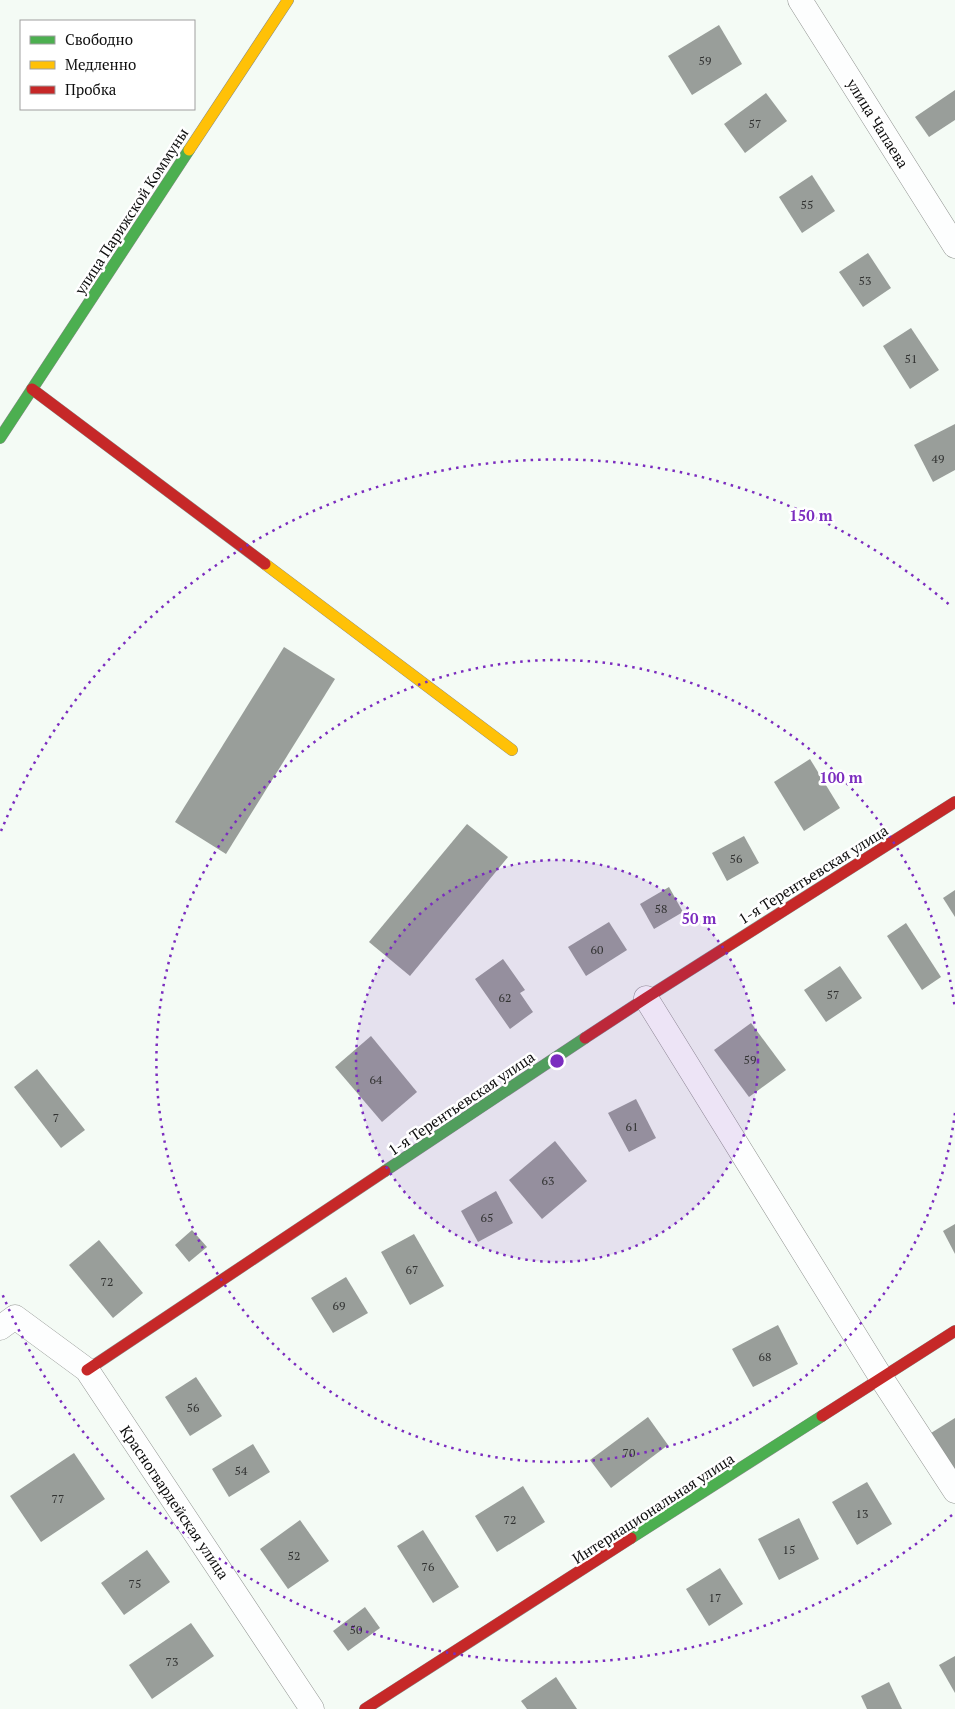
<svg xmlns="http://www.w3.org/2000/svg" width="955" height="1709" font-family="'PT Serif',serif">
<rect width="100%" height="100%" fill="#f4fbf5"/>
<g fill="#999e9a">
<path d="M719,25L742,64L692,95L668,56Z"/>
<path d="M955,90V120L929,137L915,117Z"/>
<path d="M766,93L787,121L745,153L724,124Z"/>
<path d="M812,175L835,211L802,233L779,197Z"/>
<path d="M868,253L891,288L863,307L839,272Z"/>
<path d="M911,328L939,370L910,389L883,346Z"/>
<path d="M955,424V470L933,482L914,445Z"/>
<path d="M284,647L335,679L226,854L175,822Z"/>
<path d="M810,759L840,808L804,831L774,782Z"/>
<path d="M467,824L508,857L410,976L369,942Z"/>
<path d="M744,836L759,863L727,881L712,853Z"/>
<path d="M669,887L683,912L654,929L640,904Z"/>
<path d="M955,890V917L943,898Z"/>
<path d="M609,922L627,950L586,976L568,947Z"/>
<path d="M906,923L941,977L922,990L887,936Z"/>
<path d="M503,959L525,990L520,993L533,1012L510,1029L475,979Z"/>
<path d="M840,966L862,998L826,1022L804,990Z"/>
<path d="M751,1023L786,1070L749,1097L714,1050Z"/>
<path d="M371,1036L417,1092L382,1122L335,1067Z"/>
<path d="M37,1069L85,1130L61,1148L14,1087Z"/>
<path d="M636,1099L656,1138L629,1152L608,1113Z"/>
<path d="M555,1141L587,1181L542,1219L509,1180Z"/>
<path d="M496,1191L513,1223L478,1242L461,1211Z"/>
<path d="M955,1224V1254L943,1231Z"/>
<path d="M192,1230L207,1247L189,1262L175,1245Z"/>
<path d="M414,1234L444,1286L410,1305L381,1252Z"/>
<path d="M99,1240L143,1293L113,1318L69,1265Z"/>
<path d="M346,1277L368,1313L333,1333L311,1298Z"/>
<path d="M778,1325L798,1364L753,1387L732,1349Z"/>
<path d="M196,1377L222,1416L190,1436L165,1397Z"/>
<path d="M648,1417L668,1445L611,1488L590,1460Z"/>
<path d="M955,1418V1471L931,1433Z"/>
<path d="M253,1444L270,1472L229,1497L212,1469Z"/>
<path d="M74,1453L105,1499L41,1542L10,1496Z"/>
<path d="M867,1482L892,1524L857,1545L832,1502Z"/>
<path d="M523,1486L545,1522L497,1552L475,1516Z"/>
<path d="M799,1518L819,1559L779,1580L758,1539Z"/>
<path d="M300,1520L329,1561L288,1589L260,1549Z"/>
<path d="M423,1530L459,1587L433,1603L397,1546Z"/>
<path d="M147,1550L170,1582L124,1615L101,1583Z"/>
<path d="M720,1568L743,1604L709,1626L686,1589Z"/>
<path d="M365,1607L380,1628L348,1651L333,1631Z"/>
<path d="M191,1623L214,1656L152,1699L129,1665Z"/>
<path d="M955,1656V1693L939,1665Z"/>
<path d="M556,1677L577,1709H527L521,1701Z"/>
<path d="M889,1682L902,1709H867L861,1696Z"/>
</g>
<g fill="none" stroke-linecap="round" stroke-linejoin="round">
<defs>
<g id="street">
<path d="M800,0L955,246"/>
<path d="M646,998L882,1379L955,1491"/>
<path d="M0,1328L15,1317L87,1370L312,1709"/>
</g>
<g id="fast">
<path d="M0,438L189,150"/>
<path d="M385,1171L585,1038"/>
<path d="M631,1538L822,1416"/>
</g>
<g id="slow">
<path d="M189,150L288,0"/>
<path d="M265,564L512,750"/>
</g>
<g id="jam">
<path d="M32,389L265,564"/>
<path d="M585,1038L646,998L955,802"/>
<path d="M87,1370L385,1171"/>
<path d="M822,1416L955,1331"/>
<path d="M365,1709L631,1538"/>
</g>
</defs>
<use href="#street" stroke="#929592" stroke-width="25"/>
<use href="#fast" stroke="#888b89" stroke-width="12"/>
<use href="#slow" stroke="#888b89" stroke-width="12"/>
<use href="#jam" stroke="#888b89" stroke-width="12"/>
<use href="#street" stroke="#fdfefe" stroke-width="24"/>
<use href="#fast" stroke="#4caf50" stroke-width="11"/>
<use href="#slow" stroke="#ffc107" stroke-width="11"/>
<use href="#jam" stroke="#c62828" stroke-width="11"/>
</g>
<circle cx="557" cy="1061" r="201" fill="#7b2cbf" fill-opacity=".12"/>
<g fill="none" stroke="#7b2cbf" stroke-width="2.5" stroke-dasharray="2.5 5">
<circle cx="557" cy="1061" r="201"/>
<path d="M955 1113A401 401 0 1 1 955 1009"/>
<path d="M952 1515A602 602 0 0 1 1 1291M1 831A602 602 0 0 1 952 607"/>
</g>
<g text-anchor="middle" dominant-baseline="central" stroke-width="5" stroke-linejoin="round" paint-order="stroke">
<g font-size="12" fill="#313231">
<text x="705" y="60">59</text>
<text x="755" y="123">57</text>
<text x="807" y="204">55</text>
<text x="865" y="280">53</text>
<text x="911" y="358">51</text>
<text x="938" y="458">49</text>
<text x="736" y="858">56</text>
<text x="661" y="908">58</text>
<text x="597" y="949">60</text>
<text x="833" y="994">57</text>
<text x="505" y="997">62</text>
<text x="750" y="1059">59</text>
<text x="376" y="1079">64</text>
<text x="56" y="1117">7</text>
<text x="632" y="1126">61</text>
<text x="548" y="1180">63</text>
<text x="487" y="1217">65</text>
<text x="412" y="1269">67</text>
<text x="107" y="1281">72</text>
<text x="339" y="1305">69</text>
<text x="765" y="1356">68</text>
<text x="193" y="1407">56</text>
<text x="629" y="1452">70</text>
<text x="241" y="1470">54</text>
<text x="58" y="1498">77</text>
<text x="862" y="1513">13</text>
<text x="510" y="1519">72</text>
<text x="789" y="1549">15</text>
<text x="294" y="1555">52</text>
<text x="428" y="1566">76</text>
<text x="135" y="1583">75</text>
<text x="715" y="1597">17</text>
<text x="356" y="1629">50</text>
<text x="172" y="1661">73</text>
</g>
<g font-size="15" fill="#0e0e0e" stroke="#fff">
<text transform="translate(878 123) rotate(58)">улица Чапаева</text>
<text transform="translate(131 211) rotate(-57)">улица Парижской Коммуны</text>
<text transform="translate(813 874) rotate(-32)">1-я Терентьевская улица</text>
<text transform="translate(461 1103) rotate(-34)">1-я Терентьевская улица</text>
<text transform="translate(175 1502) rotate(56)">Красногвардейская улица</text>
<text transform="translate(653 1508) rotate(-33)">Интернациональная улица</text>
</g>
</g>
<circle cx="557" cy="1061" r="8" fill="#7b2cbf" stroke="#fff" stroke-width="2.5"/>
<g font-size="15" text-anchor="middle" font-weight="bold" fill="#7b2cbf" stroke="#fff" stroke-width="5" stroke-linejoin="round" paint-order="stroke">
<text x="811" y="521">150 m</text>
<text x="841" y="783">100 m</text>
<text x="699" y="924">50 m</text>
</g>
<rect x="20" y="20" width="175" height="90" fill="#ffffff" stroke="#9f9f9f"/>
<rect x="30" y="36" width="25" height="8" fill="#4caf50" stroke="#9f9f9f"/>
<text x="65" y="45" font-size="15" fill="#0e0e0e">Свободно</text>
<rect x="30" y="61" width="25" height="8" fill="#ffc107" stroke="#9f9f9f"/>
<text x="65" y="70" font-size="15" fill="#0e0e0e">Медленно</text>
<rect x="30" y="86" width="25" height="8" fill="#c62828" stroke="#9f9f9f"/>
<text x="65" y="95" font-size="15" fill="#0e0e0e">Пробка</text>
</svg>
